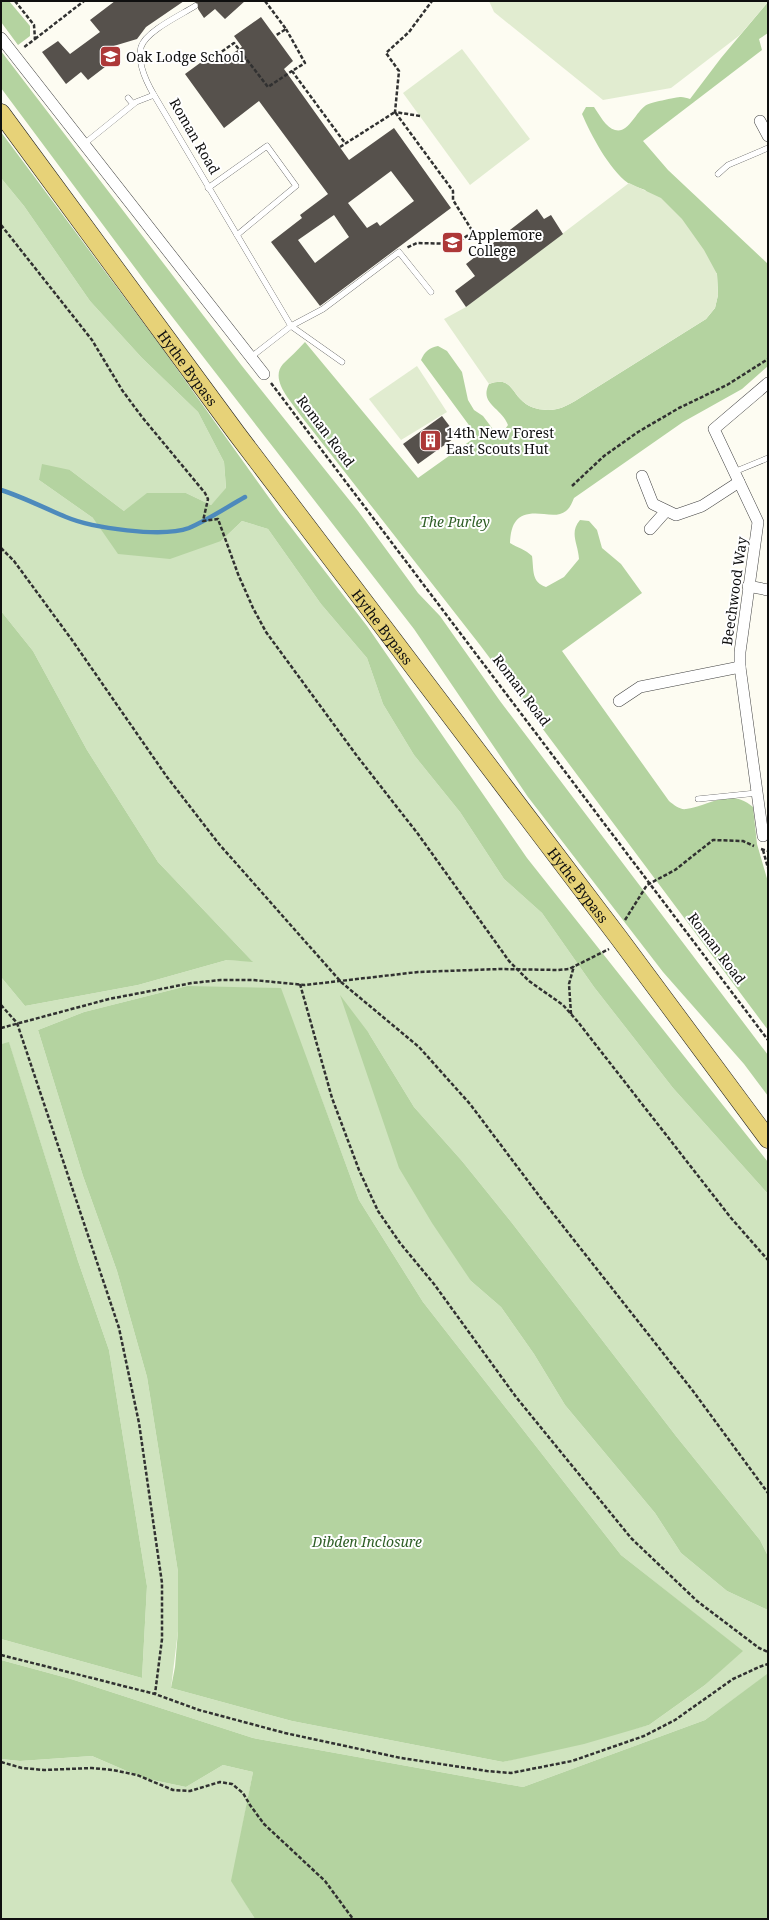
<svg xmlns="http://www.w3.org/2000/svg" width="769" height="1920" font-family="'Noto Serif',serif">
<rect width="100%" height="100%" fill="#fdfcf2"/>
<g fill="#d0e4bf" fill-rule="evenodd">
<path d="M1,178L24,206L90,301L142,358L198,412L224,462L226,489L211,505L186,493L124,511L70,470L39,480L93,518L221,541L242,521L268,529L321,604L367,658L383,704L414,755L460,812L504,879L542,913L594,987L673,1088L768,1194V1556L760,1540L676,1436L512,1223L462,1161L414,1107L368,1032L471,1281L501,1307L534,1354L565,1405L655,1513L681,1553L727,1591L768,1610V1674L705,1720L523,1787L253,1738L71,1679L1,1660V1639L142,1678L147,1586L109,1350L78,1261L9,1043L1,1044V977L25,1006L138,985L227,960L252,961L158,862L87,750L33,651L1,611ZM187,986L312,1073L359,1200L423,1302L621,1555L742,1651L705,1685L649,1725L503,1762L292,1721L171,1688L178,1631V1572L147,1377L117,1271L83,1176L38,1030L84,1012Z"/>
<path d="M92,1756L143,1778L186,1787L223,1765L253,1772L232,1881L255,1919H1V1759L20,1761Z"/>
</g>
<g fill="#b4d3a0">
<path d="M1,1H9L30,26V36L18,45L1,22Z"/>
<path d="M768,2V33L759,39L762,50L643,141L668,170L768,264V366L742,389L683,422L574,498C572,503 570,508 566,511C560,516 551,515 544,514C519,511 511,520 510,543C518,548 525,549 532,556C534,570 531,582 546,587L564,577L579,559C578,543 569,533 580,520L589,521L597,530L602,548L621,564L642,593L562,651L669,801C674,805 680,810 686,809C709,806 730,787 753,807L757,844L768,882V1030L480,645L301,416C292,402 269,380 283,364C290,357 298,350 305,342L418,478L477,436L421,360C425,351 429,348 438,346L447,351L462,372L468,400L474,410L483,416L495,432H503L508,425C501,407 479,404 489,384C512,375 511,394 526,404C535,410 548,411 557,409C563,408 569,404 575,401L706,319L715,308L718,295L717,274L645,190C640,188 633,186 628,183C609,169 591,135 582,114L586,107H594C599,114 606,128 615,130C628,134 636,112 645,106C647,103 677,97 681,97C684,97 687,98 690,99L721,58Z"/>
<path d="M1,51L242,366L358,511L418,593L440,616L500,701L768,1055V1096L744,1064L663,972L528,797L414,629L153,292L1,88Z"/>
<path d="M1,132L162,348L280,513L367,626L527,858L768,1162V1194L673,1088L594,987L542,913L504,879L460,812L414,755L383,704L367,658L321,604L268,529L242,521L221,541L170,559L118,554L93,518L39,480L42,464L70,470L124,511L147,493H186L211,505L226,488L224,462L198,412L142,358L90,301L24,206L1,178Z"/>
<path d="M1,611L33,651L87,750L158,862L253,962L227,960L138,985L25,1006L1,977Z"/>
<path d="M187,986L281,988L359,1200L423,1302L621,1555L743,1651L705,1685L649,1725L584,1744L503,1762L292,1721L171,1688L175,1667L178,1631V1572L147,1377L117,1271L83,1176L38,1030L84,1012Z"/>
<path d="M340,995L368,1032L414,1107L462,1161L512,1223L676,1436L760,1540L768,1556V1610L727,1591L681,1553L655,1513L565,1405L534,1354L501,1307L471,1281L432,1223L399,1168Z"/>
<path d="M9,1042L78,1261L109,1350L147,1586L142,1678L1,1639V1044Z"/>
<path d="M1,1660L71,1679L253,1738L523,1787L705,1720L767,1674L768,1919H255L231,1881L253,1772L223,1765L186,1787L143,1778L92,1756L20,1761L1,1759Z"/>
</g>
<g fill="#e1ecd0">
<path d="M489,1H768V2L740,35L671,88L603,100L494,12Z"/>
<path d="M462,49L530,139L470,185L403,93Z"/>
<path d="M629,183L661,198L682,219L704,250L717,274L718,295L715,308L706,319L575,401C569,404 563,408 557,409C548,411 535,410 526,404C511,394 512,375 489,384L444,319L466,307Z"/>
<path d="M417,366L447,412L401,440L369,399Z"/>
</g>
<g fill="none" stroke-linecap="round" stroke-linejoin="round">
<path stroke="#4d8abc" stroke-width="4.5" d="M1,490C23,497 44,508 66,517C92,528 162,538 189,528C208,520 227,507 245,497"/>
</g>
<g fill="#56514c" fill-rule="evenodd">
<path d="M115,1H184L146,27L137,39L107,48L114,60L88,80L81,72L66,84L42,52L58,41L70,54L100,32L90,20Z"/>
<path d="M192,1H245L225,19L215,9L204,18L198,9V4Z"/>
<path d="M261,17L293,61L284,69L349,160L394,128L451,208L320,306L271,242L302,218L300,215L328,194L259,101L224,128L185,74L215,52L222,61L242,47L234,36ZM391,171L414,201L380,226L377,222L367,228L348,203ZM334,215L349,237L315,263L298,240Z"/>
<path d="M537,209L544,219L551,215L563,234L466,307L455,291L475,276L466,264Z"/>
<path d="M442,416L457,436L418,464L403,444Z"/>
</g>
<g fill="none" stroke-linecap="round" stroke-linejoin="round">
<defs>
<g id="service">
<path d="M154,95C147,83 137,62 141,47C146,31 181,15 195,6"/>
<path d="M128,98L133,104"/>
<path d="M84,144L136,102L154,95L291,326L251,357"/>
<path d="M718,174L728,165L768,148"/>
<path d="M208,188L267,146L296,186L237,235"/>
<path d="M342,362L291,326L323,309L399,252L431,292"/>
<path d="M734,472L768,458"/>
<path d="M698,799L757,793"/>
</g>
<g id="minor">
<path d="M1,38L264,374"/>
<path d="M760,121L768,136"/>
<path d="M642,476L653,504L676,515L702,506L739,482"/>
<path d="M650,529L666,511"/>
<path d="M748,586L768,590"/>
<path d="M619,701L640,687L740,667"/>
<path d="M763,836L740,667V652L758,522L714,429L768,383"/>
</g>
<g id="primary">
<path id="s1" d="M1,113L237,434L619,938L768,1139"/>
</g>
</defs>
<use href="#service" stroke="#424242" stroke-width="6"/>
<use href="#minor" stroke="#424242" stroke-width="12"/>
<use href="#primary" stroke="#202020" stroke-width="19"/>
<g stroke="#313131" stroke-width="2.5" stroke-dasharray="4 2" stroke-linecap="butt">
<path d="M15,1L34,25L35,39L23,48"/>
<path d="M265,1L286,29L275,36"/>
<path d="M286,29L305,63L292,71L345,143"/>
<path d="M35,39L84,1"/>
<path d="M217,55L234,43L268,87L292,71"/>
<path d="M420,116L395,112L399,71L386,53L409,32L432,1"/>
<path d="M340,147L395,112L453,191V200L473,232L455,244L417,243L406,248"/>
<path d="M1,225L92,340L122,390L142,417L205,493L208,499L203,521L218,519L238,574L253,608L266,632L357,756L418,834L509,961L529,981L563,1005L578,1022L731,1218L768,1260"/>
<path d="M271,383L768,1040"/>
<path d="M572,486L604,456L638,432L679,408L727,385L768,359"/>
<path d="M1,548L14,561L72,640L167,777L219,844L341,982L419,1047L470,1104L540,1197L693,1391L768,1493"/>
<path d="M761,849L768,851"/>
<path d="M763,850L768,868"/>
<path d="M625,920L647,885L675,870L713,840L743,841L754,846"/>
<path d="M300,984L332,1098L359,1170L378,1211L400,1243L434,1284L516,1397L631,1538L697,1601L759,1648L768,1652"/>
<path d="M1,1005L17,1023L119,1328L139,1423L162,1583V1639L155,1694"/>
<path d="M571,1014L569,984L574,966"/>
<path d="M1,1028L109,999L192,983L221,980H253L305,985L418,972L500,969L558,970L569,969L609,949"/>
<path d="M1,1655L155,1694L199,1710L285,1733L401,1758L487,1771L511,1773L572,1761L644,1736L675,1720L733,1679L759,1667L768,1664"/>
<path d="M1,1762L22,1768L44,1770L92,1768L113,1770L137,1775L173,1790L190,1791L220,1782L232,1784L243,1793L250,1805L264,1824L325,1881L353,1919"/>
</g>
<use href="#service" stroke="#fff" stroke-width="5.5"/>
<use href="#minor" stroke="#fff" stroke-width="11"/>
<use href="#primary" stroke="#e7d278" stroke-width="18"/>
</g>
<defs>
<symbol id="school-square" viewBox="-11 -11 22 22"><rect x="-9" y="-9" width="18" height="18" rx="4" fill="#ad3838" stroke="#fff"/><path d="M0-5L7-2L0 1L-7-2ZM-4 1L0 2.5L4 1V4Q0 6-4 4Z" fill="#fff"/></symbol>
<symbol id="building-square" viewBox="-11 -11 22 22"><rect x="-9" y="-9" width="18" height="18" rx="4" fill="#ad3838" stroke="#fff"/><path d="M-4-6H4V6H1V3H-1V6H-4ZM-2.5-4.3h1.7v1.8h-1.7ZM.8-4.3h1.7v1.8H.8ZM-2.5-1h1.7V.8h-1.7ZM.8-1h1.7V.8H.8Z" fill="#fff"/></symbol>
</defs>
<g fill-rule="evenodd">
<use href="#school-square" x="98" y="44" width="25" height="25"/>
<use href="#school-square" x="440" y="230" width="25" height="25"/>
<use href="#building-square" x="418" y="428" width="25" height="25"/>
</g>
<g text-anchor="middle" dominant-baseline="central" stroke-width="4" stroke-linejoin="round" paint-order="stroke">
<g font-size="14" fill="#0f0f0f" stroke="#fff" text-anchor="start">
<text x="126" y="56">Oak Lodge School</text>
<text x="468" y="234">Applemore<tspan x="468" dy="16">College</tspan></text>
<text x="446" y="432">14th New Forest<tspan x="446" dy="16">East Scouts Hut</tspan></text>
</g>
<g font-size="14" fill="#0f0f0f" stroke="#fff">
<text transform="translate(195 136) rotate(60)">Roman Road</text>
<text stroke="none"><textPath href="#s1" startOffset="316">Hythe Bypass</textPath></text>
<text transform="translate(326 431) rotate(53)">Roman Road</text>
<text transform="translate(734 591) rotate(-82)">Beechwood Way</text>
<text stroke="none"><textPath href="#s1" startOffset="640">Hythe Bypass</textPath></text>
<text transform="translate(522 690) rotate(53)">Roman Road</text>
<text stroke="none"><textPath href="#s1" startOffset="964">Hythe Bypass</textPath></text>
<text transform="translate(717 948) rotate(53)">Roman Road</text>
</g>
<g font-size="14" font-style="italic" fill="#2f5f27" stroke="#fff">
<text x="455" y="521">The Purley</text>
<text x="367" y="1541">Dibden Inclosure</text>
</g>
</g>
<rect width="769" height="1920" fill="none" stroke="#0f0f0f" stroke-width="4"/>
</svg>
